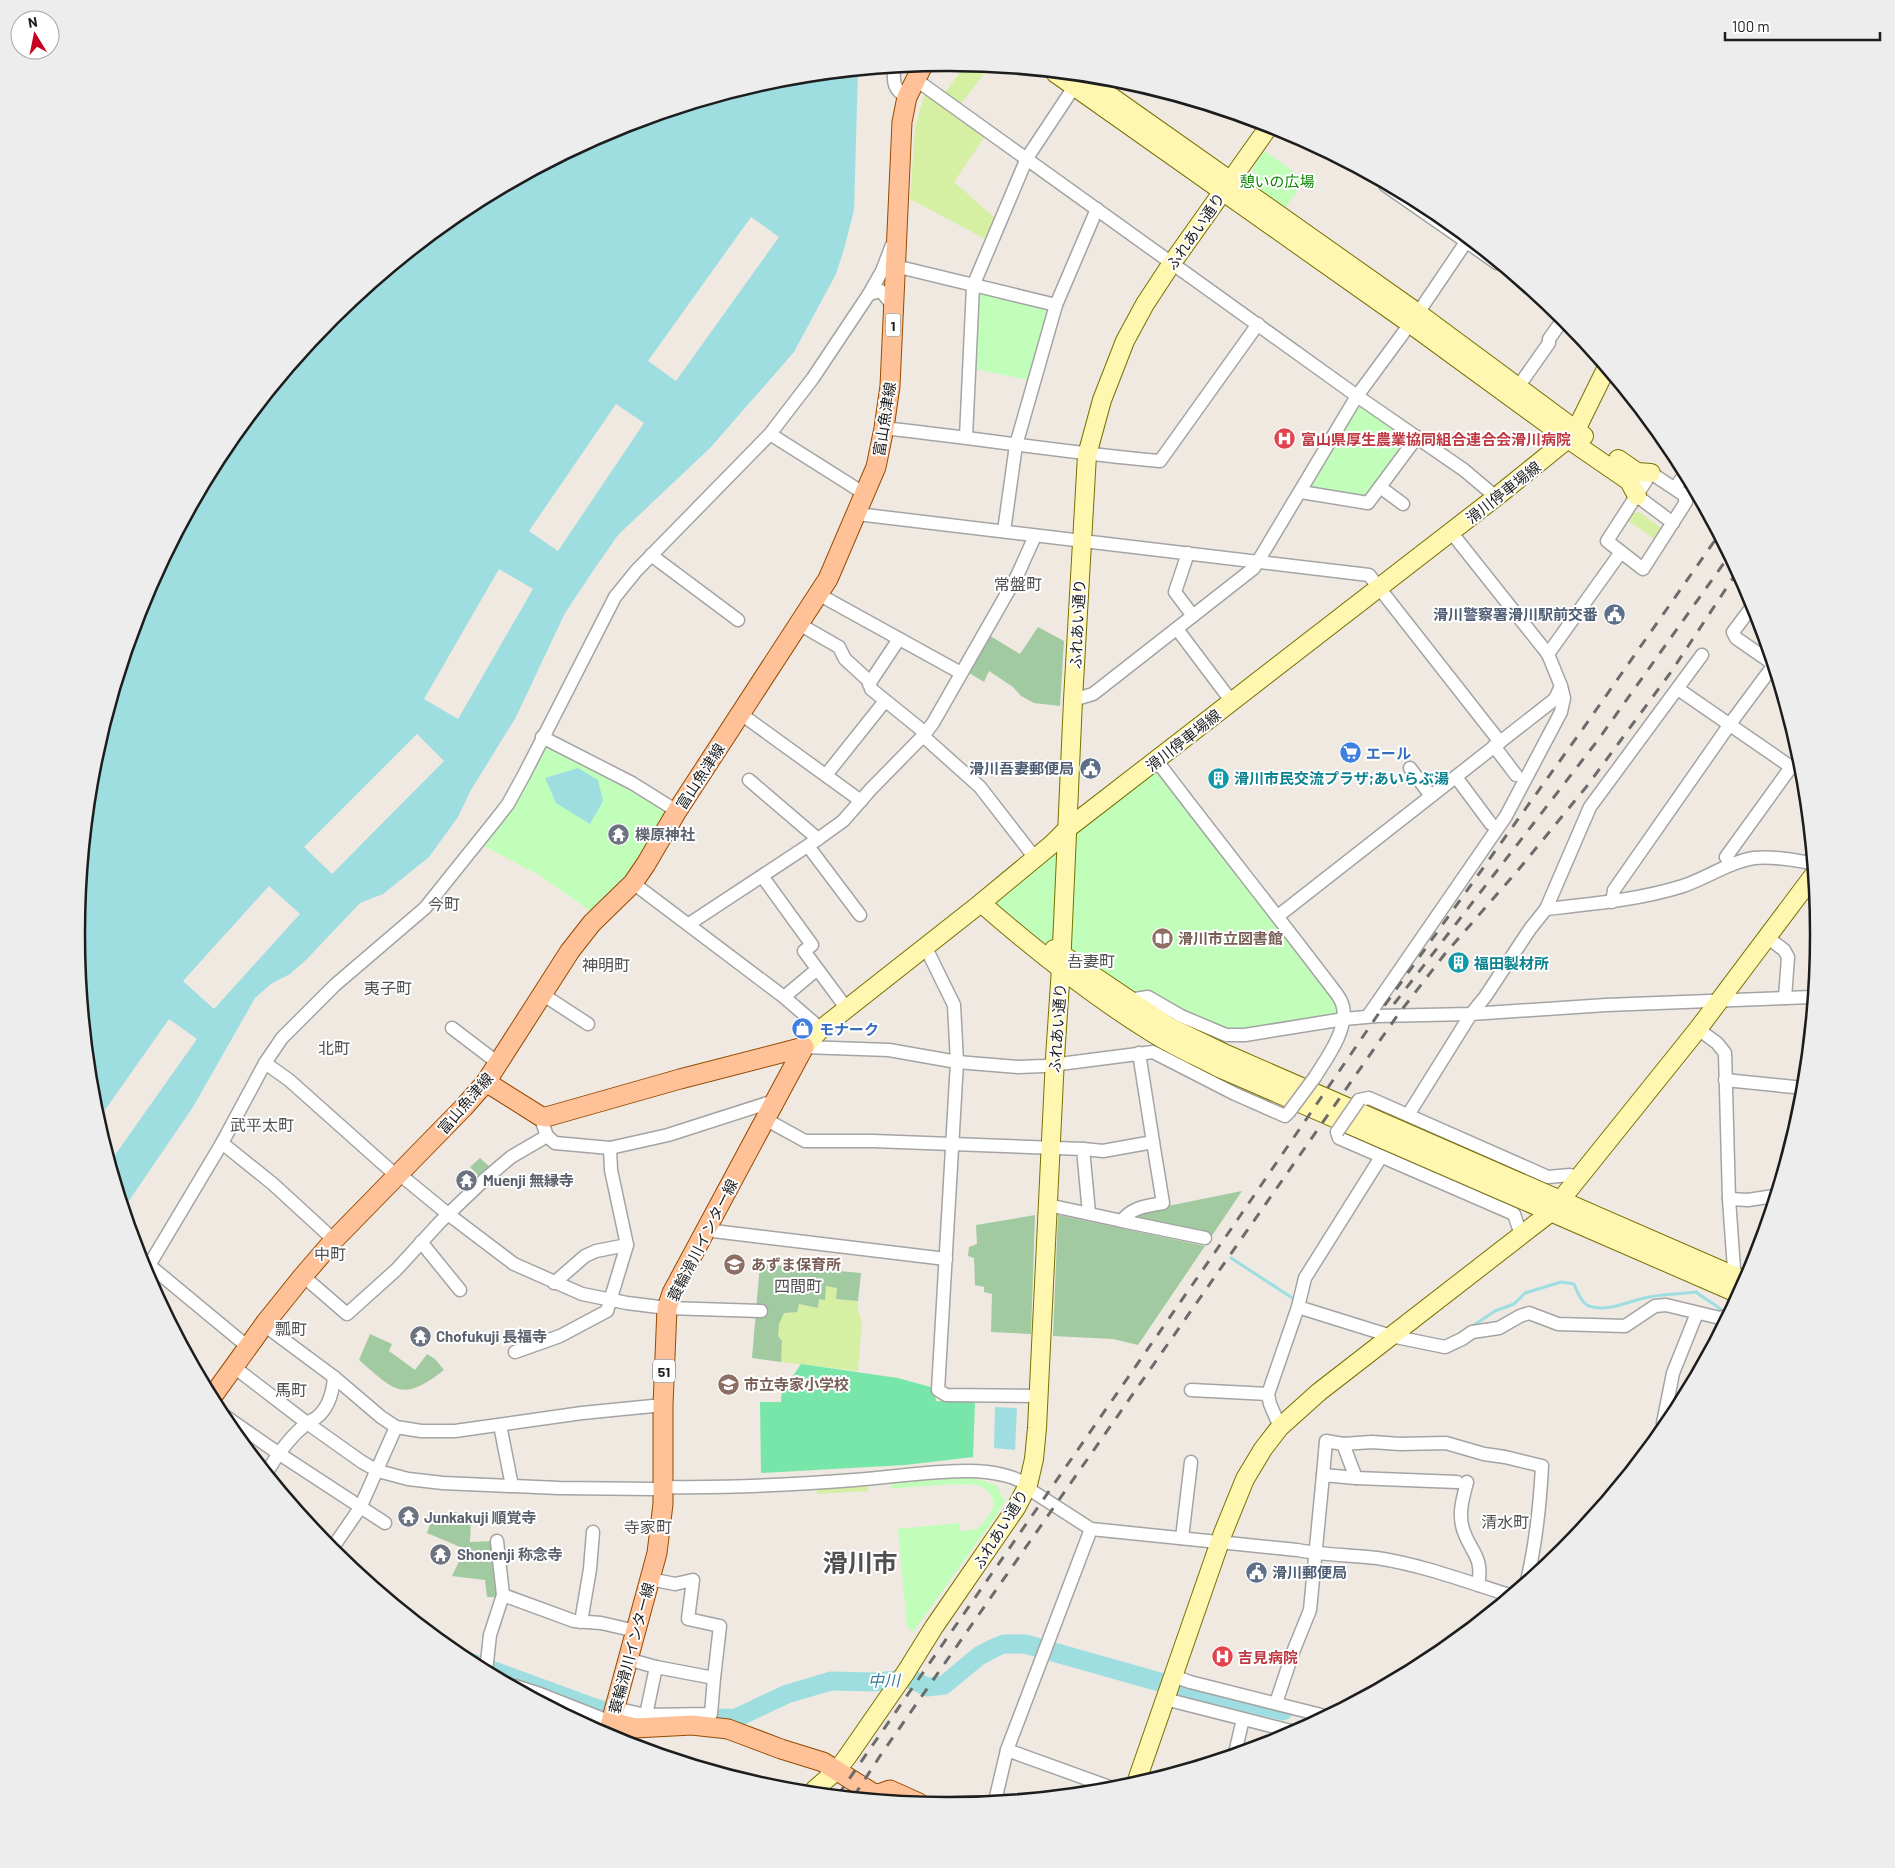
<svg xmlns="http://www.w3.org/2000/svg" width="1895" height="1868" font-family="Barlow,'Noto Sans JP',sans-serif">
<rect width="100%" height="100%" fill="#efe9e2"/>
<g fill="#d5efa3">
<path d="M966,64L971,65L984,74L960,105L944,94Z"/>
<path d="M928,94L986,135L954,182L996,219L987,240L910,199L915,129L924,95Z"/>
<path d="M1639,512L1663,529L1657,541L1627,520L1634,513Z"/>
<path d="M826,1286L838,1287L836,1299L858,1301V1310L862,1322L858,1371L781,1362L782,1341L778,1336C779,1316 781,1314 799,1304L818,1308L819,1299Z"/>
<path d="M867,1483L868,1491L817,1494V1487Z"/>
</g>
<g fill="#a2caa1">
<path d="M1038,627L1064,641L1060,706L1034,703L1021,696L1013,687L989,671L984,682L966,671L987,634L1020,654Z"/>
<path d="M480,1158L491,1168L481,1178L470,1167Z"/>
<path d="M1242,1191L1211,1237L1130,1220L1143,1211Z"/>
<path d="M1035,1215L1031,1334L991,1332L992,1294L984,1292V1287L975,1285L974,1258L968,1256L969,1247L977,1244L976,1225Z"/>
<path d="M1058,1215L1205,1246L1138,1345L1113,1339L1053,1336Z"/>
<path d="M760,1264L861,1273L858,1301L836,1299L837,1288L826,1286L825,1300L819,1299L818,1308L799,1304L797,1312L784,1313L779,1324L778,1336L782,1341L781,1362L752,1358Z"/>
<path d="M370,1334L392,1344L389,1351L415,1370L427,1354L435,1359L444,1370C402,1403 395,1391 359,1360Z"/>
<path d="M451,1511L471,1517L470,1542L495,1541L499,1597H487L485,1580L452,1576L465,1549L427,1533L430,1524L426,1522L428,1513L449,1516Z"/>
</g>
<g fill="#c0feba">
<path d="M1265,151L1305,180L1285,208L1255,188L1253,166Z"/>
<path d="M983,293L1045,308L1047,315L1028,380L975,369L977,295Z"/>
<path d="M1357,396L1415,436L1369,501L1301,492Z"/>
<path d="M545,744L631,786L671,812L628,874L593,913L539,875L484,846L511,811L527,783Z"/>
<path d="M1157,761L1336,993L1344,1019L1245,1035L1128,1000L1083,967L1035,936L989,897Z"/>
<path d="M971,1477L996,1485L1005,1501L998,1513L913,1632L907,1627L898,1529L959,1523L960,1531L977,1529C982,1523 991,1515 993,1507C995,1498 989,1490 980,1486C966,1481 910,1488 891,1488V1482Z"/>
</g>
<path fill="#78e6a9" d="M801,1364L898,1378L934,1388L936,1401L975,1402L973,1457L905,1465L761,1473L760,1402H781L782,1386H786Z"/>
<g fill="#9edee1">
<path d="M858,71L854,210L844,249L836,274L794,352L711,447L618,535L595,568L565,613L516,717L471,790L458,817L429,857L383,894L360,903L307,959L290,974L271,984L255,998L193,1107L124,1208L93,1104L76,934L93,764L142,600L223,450L331,318L464,209L614,129L778,79Z"/>
<path d="M578,768L598,780L603,801L590,824L556,803L545,778Z"/>
<path d="M995,1407L1017,1408L1015,1450L994,1448Z"/>
</g>
<g fill="#efe9e2">
<path d="M751,217L779,237L676,381L648,361Z"/>
<path d="M616,404L644,423L558,551L529,531Z"/>
<path d="M499,569L533,589L458,719L424,699Z"/>
<path d="M417,734L444,761L332,874L304,847Z"/>
<path d="M269,886L300,914L214,1009L183,981Z"/>
<path d="M169,1019L197,1039L110,1162L98,1120Z"/>
</g>
<g fill="none" stroke-linecap="round" stroke-linejoin="round">
<g stroke="#9edee1" stroke-width="3">
<path d="M1231,1258L1297,1301"/>
<path d="M1468,1329L1495,1311L1514,1304L1525,1293L1561,1282L1574,1284C1577,1291 1581,1303 1589,1306C1608,1313 1631,1300 1649,1297C1665,1294 1680,1294 1696,1292C1704,1299 1720,1306 1725,1314"/>
</g>
<g stroke="#9edee1" stroke-width="19">
<path d="M472,1663L592,1707L629,1718"/>
<path d="M691,1719L736,1718L787,1694L831,1681L872,1682L911,1679L927,1687L944,1685L979,1656L994,1648L1004,1644H1025L1156,1681L1283,1711"/>
</g>
<defs>
<g id="street">
<path d="M894,68C893,83 894,90 907,97"/>
<path d="M915,79L1357,396L1464,470L1496,497"/>
<path d="M1385,185L1497,263"/>
<path d="M892,245L882,271L869,294L881,291L894,307"/>
<path d="M895,266L1056,305"/>
<path d="M1518,387L1549,343V339L1564,318"/>
<path d="M884,428C976,438 1068,453 1160,461L1258,324"/>
<path d="M770,434L865,494"/>
<path d="M966,437L973,286L1027,158L1078,81"/>
<path d="M1651,473L1684,495L1686,502L1643,569L1607,541Z"/>
<path d="M1380,487L1403,504"/>
<path d="M1675,488L1685,474"/>
<path d="M1301,492L1368,503L1417,437"/>
<path d="M1637,496L1673,523"/>
<path d="M857,514L1369,575L1500,742"/>
<path d="M1004,531L1016,445L1056,305L1097,209"/>
<path d="M1188,553L1175,592L1193,616"/>
<path d="M651,555L738,620"/>
<path d="M818,594L961,673"/>
<path d="M1754,604L1733,632L1736,638L1772,663"/>
<path d="M799,624L839,647L845,659L869,681L871,689L923,731V736L980,787L1035,858"/>
<path d="M1177,629L1232,702"/>
<path d="M1548,654L1621,552"/>
<path d="M869,684L899,639"/>
<path d="M1678,689L1791,767L1726,857L1731,865"/>
<path d="M1073,700L1093,694L1254,568L1357,396L1418,313L1466,242"/>
<path d="M741,714L861,801"/>
<path d="M542,737L632,783L677,811"/>
<path d="M1494,746L1516,775"/>
<path d="M1157,761C1216,839 1277,915 1336,993C1339,997 1342,1002 1343,1007C1348,1030 1326,1059 1315,1077"/>
<path d="M1410,768L1431,796"/>
<path d="M826,775L885,701"/>
<path d="M1456,777L1491,824"/>
<path d="M749,780L818,839"/>
<path d="M808,846L860,915"/>
<path d="M762,876L812,945L804,951L847,1009"/>
<path d="M633,883L784,997L821,1029"/>
<path d="M1612,902L1614,890L1730,724L1773,666"/>
<path d="M1546,909C1592,904 1638,900 1683,886C1707,878 1729,862 1754,858C1773,856 1793,860 1812,863"/>
<path d="M1278,916L1555,699L1561,686L1548,654L1451,532"/>
<path d="M689,924L818,839L843,821L871,789L923,736L933,723L1017,576L1035,536"/>
<path d="M1767,937L1784,950L1788,957L1785,998"/>
<path d="M926,948L954,1005L957,1062L938,1390L946,1395L1039,1396"/>
<path d="M542,994L588,1024"/>
<path d="M784,997L815,971"/>
<path d="M1128,1000L1148,997L1181,1016L1226,1035H1245L1344,1019L1377,1016L1471,1014L1606,1005L1813,997"/>
<path d="M1368,1016L1506,816L1561,712L1564,698L1561,686"/>
<path d="M452,1028L498,1063"/>
<path d="M1698,1029L1717,1043L1725,1053L1729,1199L1735,1283"/>
<path d="M804,1047L889,1050L957,1062L1018,1067L1044,1066L1153,1052L1235,1094L1285,1116L1289,1112"/>
<path d="M265,1063L289,1080L390,1170L398,1173L448,1214L514,1264L582,1294L627,1303L667,1308L761,1311"/>
<path d="M1725,1080L1804,1088"/>
<path d="M1359,1100L1369,1098L1548,1177L1570,1175L1579,1178"/>
<path d="M1408,1115L1471,1014L1485,997L1530,929L1546,909L1590,807L1702,655"/>
<path d="M765,1119L805,1141H873L1083,1149L1089,1213"/>
<path d="M1337,1132L1339,1138L1514,1214L1518,1226L1523,1235"/>
<path d="M547,1136L555,1143L610,1148L668,1135L774,1101"/>
<path d="M222,1143L273,1184L334,1240"/>
<path d="M1083,1149L1103,1151L1153,1142L1139,1053"/>
<path d="M1729,1199L1748,1200L1774,1196"/>
<path d="M1048,1205L1122,1221C1131,1207 1148,1206 1163,1203L1153,1142"/>
<path d="M1122,1221L1205,1238"/>
<path d="M705,1230L946,1259"/>
<path d="M421,1242L460,1290"/>
<path d="M149,1265L248,1347"/>
<path d="M145,1272L222,1143L265,1063L282,1038L335,985L425,908L498,817L508,804L525,773L615,597L636,571L770,434L813,378L869,294"/>
<path d="M303,1276L347,1314L396,1270L440,1222L484,1180L511,1157L547,1136L540,1116"/>
<path d="M554,1283L585,1256L596,1251L627,1245L611,1170L610,1148"/>
<path d="M1298,1307L1391,1336L1445,1347L1462,1339L1472,1332L1499,1328L1520,1316L1529,1313L1558,1324L1625,1326L1655,1306L1666,1305L1720,1318L1727,1316"/>
<path d="M264,1325L334,1377L381,1417L396,1427L421,1431H455L582,1413L663,1405"/>
<path d="M515,1352L560,1336L607,1311L627,1245"/>
<path d="M234,1367L307,1423L362,1462L378,1471L408,1479L443,1483L559,1488L655,1489L664,1487C727,1488 791,1485 854,1480C892,1477 931,1471 969,1471C987,1471 1022,1475 1032,1491L1091,1529L1297,1550C1324,1555 1350,1555 1377,1558C1422,1565 1465,1581 1509,1595"/>
<path d="M1191,1390L1268,1394"/>
<path d="M219,1412L278,1453L385,1523"/>
<path d="M500,1425L512,1486"/>
<path d="M1280,1427L1270,1404L1268,1394L1298,1307L1305,1278L1381,1157"/>
<path d="M1664,1428L1663,1423L1673,1373L1697,1313"/>
<path d="M1343,1444L1372,1442L1400,1444L1446,1443L1484,1454L1505,1457L1542,1466C1540,1505 1536,1543 1527,1581"/>
<path d="M267,1472C277,1455 290,1437 306,1424C309,1421 313,1420 316,1418C329,1408 333,1391 334,1377"/>
<path d="M1323,1475L1326,1441L1343,1444L1356,1478"/>
<path d="M1467,1482C1463,1498 1458,1513 1463,1529C1470,1552 1484,1556 1478,1585"/>
<path d="M1182,1538L1191,1462"/>
<path d="M497,1541L503,1595"/>
<path d="M331,1550L360,1508L396,1427"/>
<path d="M650,1579L675,1584L693,1580L688,1619L720,1626L714,1678"/>
<path d="M581,1622L590,1569L593,1532"/>
<path d="M486,1671L490,1635L503,1595L574,1621L601,1623L636,1631"/>
<path d="M1173,1676L1190,1682L1325,1716"/>
<path d="M515,1686L540,1694L611,1722"/>
<path d="M1165,1699L1295,1732"/>
<path d="M1276,1703L1293,1652L1310,1610L1323,1475L1356,1478L1457,1482"/>
<path d="M614,1708L646,1715L656,1667L627,1659"/>
<path d="M646,1715L711,1714L714,1678L656,1667"/>
<path d="M1007,1750L1115,1789"/>
<path d="M1235,1753L1243,1719"/>
<path d="M995,1801L1007,1750L1091,1529"/>
</g>
<g id="secondary">
<path d="M1055,73L1409,323L1568,439L1629,481L1637,496"/>
<path d="M1082,76L1418,313L1584,436"/>
<path d="M1618,459L1637,472L1651,473"/>
<path d="M981,903C1035,950 1091,995 1151,1032C1173,1046 1196,1056 1219,1068L1739,1294"/>
<path d="M1054,949L1168,1026L1226,1054L1746,1281"/>
<path d="M804,1047L821,1029L981,903L1051,845L1067,829L1496,497L1568,439L1576,430L1606,369"/>
<path d="M605,1734L611,1722"/>
<path d="M1136,1783L1223,1533L1245,1479L1263,1449L1280,1427L1319,1392L1551,1212L1698,1029L1813,876"/>
<path d="M812,1792L837,1770L847,1757L906,1672L934,1627L1016,1508L1028,1485L1034,1459L1037,1428L1055,1058L1061,968L1073,700L1087,455L1102,400L1125,341L1145,304L1172,263L1270,125"/>
</g>
<g id="primary">
<path d="M804,1047L672,1293L667,1308L663,1405V1504L657,1553L611,1722L635,1728L692,1725L728,1729L781,1749L823,1762L876,1795L890,1790L919,1803"/>
<path d="M486,1082L540,1116L546,1117L680,1079L804,1047"/>
<path d="M212,1397L266,1322L303,1276L334,1240L464,1107L486,1082L570,951L592,923L633,883L646,864L677,811L828,579L876,467L884,428L890,386L902,122L907,97L923,65"/>
</g>
</defs>
<use href="#street" stroke="#a4a4a4" stroke-width="15"/>
<use href="#secondary" stroke="#787100" stroke-width="20"/>
<use href="#primary" stroke="#964b00" stroke-width="21"/>
<use href="#street" stroke="#fff" stroke-width="12"/>
<use href="#secondary" stroke="#fff6b0" stroke-width="18"/>
<use href="#primary" stroke="#ffc197" stroke-width="19"/>
<g stroke="#6b6b6b" stroke-width="3" stroke-dasharray="10 10" stroke-linecap="butt">
<path d="M1394,1004L1598,740L1729,556"/>
<path d="M838,1795L1229,1232L1377,1016L1582,730L1718,536"/>
<path d="M854,1796L880,1756L1397,1016L1444,955L1519,869L1587,786L1671,672L1737,572"/>
</g>
<defs>
<g id="street-bridge">
<path d="M1289,1112L1315,1077"/>
<path d="M1337,1132L1359,1100"/>
</g>
</defs>
<use href="#street-bridge" stroke="#a4a4a4" stroke-width="15" stroke-linecap="butt"/>
<use href="#street-bridge" stroke="#fff" stroke-width="12"/>
</g>
<defs>
<symbol id="hospital-disc" viewBox="-11 -11 22 22"><circle r="9.5" fill="#e0444e" stroke="#fff"/><path d="M-5-5h3v3.5h4V-5h3V5h-3V1.5h-4V5h-3Z" fill="#fff"/></symbol>
<symbol id="civic-disc" viewBox="-11 -11 22 22"><circle r="9.5" fill="#5c6f8a" stroke="#fff"/><path d="M-.6-6.5H3V-4.5H.6V-3L4-1V1h2V6H-6V1h2V-1L-.6-3ZM-1.2 2.5V6h2.4V2.5Z" fill="#fff"/></symbol>
<symbol id="supermarket-disc" viewBox="-11 -11 22 22"><circle r="9.5" fill="#3f7fe0" stroke="#fff"/><path d="M-6-5.5h2.5l.6 2H6L4.5 2H-2.5L-4.4-4H-6ZM-1.5 3.2a1.3 1.3 0 1 0 .1 0ZM3 3.2a1.3 1.3 0 1 0 .1 0Z" fill="#fff"/></symbol>
<symbol id="building-disc" viewBox="-11 -11 22 22"><circle r="9.5" fill="#0f9aa8" stroke="#fff"/><path d="M-4-6H4V6H1V3H-1V6H-4ZM-2.5-4.3h1.7v1.8h-1.7ZM.8-4.3h1.7v1.8H.8ZM-2.5-1h1.7V.8h-1.7ZM.8-1h1.7V.8H.8Z" fill="#fff"/></symbol>
<symbol id="temple-disc" viewBox="-11 -11 22 22"><circle r="9.5" fill="#6b7280" stroke="#fff"/><path d="M0-6L5-2H3V0L6.5 2.5H4V6H1.5V3h-3V6H-4V2.5H-6.5L-3 0V-2H-5Z" fill="#fff"/></symbol>
<symbol id="library-disc" viewBox="-11 -11 22 22"><circle r="9.5" fill="#8d6e63" stroke="#fff"/><path d="M-6-4Q-3-5.5-.7-3.5V5Q-3 3-6 4ZM6-4Q3-5.5 .7-3.5V5Q3 3 6 4Z" fill="#fff"/></symbol>
<symbol id="shop-disc" viewBox="-11 -11 22 22"><circle r="9.5" fill="#3f7fe0" stroke="#fff"/><path d="M-5-2.5h2.3a2.7 3.5 0 0 1 5.4 0H5L5.5 6h-11ZM-1.5-2.5h3a1.5 2.3 0 0 0-3 0Z" fill="#fff"/></symbol>
<symbol id="school-disc" viewBox="-11 -11 22 22"><circle r="9.5" fill="#8d6e63" stroke="#fff"/><path d="M0-5L7-2L0 1L-7-2ZM-4 1L0 2.5L4 1V4Q0 6-4 4Z" fill="#fff"/></symbol>
</defs>
<g fill-rule="evenodd">
<use href="#hospital-disc" x="1272" y="426" width="25" height="25"/>
<use href="#civic-disc" x="1602" y="602" width="25" height="25"/>
<use href="#supermarket-disc" x="1338" y="740" width="25" height="25"/>
<use href="#civic-disc" x="1078" y="756" width="25" height="25"/>
<use href="#building-disc" x="1206" y="766" width="25" height="25"/>
<use href="#temple-disc" x="606" y="822" width="25" height="25"/>
<use href="#library-disc" x="1150" y="926" width="25" height="25"/>
<use href="#building-disc" x="1446" y="950" width="25" height="25"/>
<use href="#shop-disc" x="790" y="1016" width="25" height="25"/>
<use href="#temple-disc" x="454" y="1168" width="25" height="25"/>
<use href="#school-disc" x="722" y="1252" width="25" height="25"/>
<use href="#temple-disc" x="408" y="1324" width="25" height="25"/>
<use href="#school-disc" x="716" y="1372" width="25" height="25"/>
<use href="#temple-disc" x="396" y="1504" width="25" height="25"/>
<use href="#temple-disc" x="428" y="1542" width="25" height="25"/>
<use href="#civic-disc" x="1244" y="1560" width="25" height="25"/>
<use href="#hospital-disc" x="1210" y="1644" width="25" height="25"/>
</g>
<g text-anchor="middle" dominant-baseline="central" stroke-width="4" stroke-linejoin="round" paint-order="stroke">
<g fill="#fff" stroke="#616161" stroke-width="1">
<rect x="885.5" y="313.5" width="15" height="23" rx="4"/>
<rect x="653" y="1359.5" width="22" height="23" rx="4"/>
</g>
<g font-size="14" font-weight="bold" fill="#1d1d1d">
<text x="893" y="325">1</text>
<text x="664" y="1371">51</text>
</g>
<g font-size="15" fill="#0d8502" stroke="#fff">
<text x="1277" y="181">憩いの広場</text>
</g>
<g font-size="15" fill="#1d1d1d" stroke="#fff">
<text transform="translate(1195 231) rotate(-55)">ふれあい通り</text>
<text transform="translate(884 419) rotate(-81)">富山魚津線</text>
<text transform="translate(1503 492) rotate(-38)">滑川停車場線</text>
<text transform="translate(1077 624) rotate(-87)">ふれあい通り</text>
<text transform="translate(1183 740) rotate(-38)">滑川停車場線</text>
<text transform="translate(700 776) rotate(-57)">富山魚津線</text>
<text transform="translate(1057 1028) rotate(-86)">ふれあい通り</text>
<text transform="translate(465 1103) rotate(-49)">富山魚津線</text>
<text transform="translate(702 1240) rotate(-63)">蓑輪滑川インター線</text>
<text transform="translate(1000 1529) rotate(-58)">ふれあい通り</text>
<text transform="translate(631 1648) rotate(-75)">蓑輪滑川インター線</text>
</g>
<g font-size="15" font-weight="bold" fill="#be3a42" stroke="#fff" text-anchor="start">
<text x="1301" y="439">富山県厚生農業協同組合連合会滑川病院</text>
<text x="1238" y="1657">吉見病院</text>
</g>
<g font-size="15" font-weight="bold" fill="#4e5e75" stroke="#fff" text-anchor="end">
<text x="1598" y="614">滑川警察署滑川駅前交番</text>
<text x="1074" y="768">滑川吾妻郵便局</text>
<text x="1272" y="1572" text-anchor="start">滑川郵便局</text>
</g>
<g font-size="15" font-weight="bold" fill="#366cbe" stroke="#fff" text-anchor="start">
<text x="1366" y="753">エール</text>
<text x="819" y="1029">モナーク</text>
</g>
<g font-size="15" font-weight="bold" fill="#0d838f" stroke="#fff" text-anchor="start">
<text x="1234" y="778">滑川市民交流プラザ;あいらぶ湯</text>
<text x="1474" y="963">福田製材所</text>
</g>
<g font-size="15" font-weight="bold" fill="#5b616d" stroke="#fff" text-anchor="start">
<text x="635" y="834">櫟原神社</text>
<text x="483" y="1180">Muenji 無縁寺</text>
<text x="436" y="1336">Chofukuji 長福寺</text>
<text x="424" y="1517">Junkakuji 順覚寺</text>
<text x="457" y="1554">Shonenji 称念寺</text>
</g>
<g font-size="15" font-weight="bold" fill="#785e54" stroke="#fff" text-anchor="start">
<text x="1178" y="938">滑川市立図書館</text>
<text x="751" y="1264">あずま保育所</text>
<text x="744" y="1384">市立寺家小学校</text>
</g>
<g font-size="16" fill="#505050" stroke="#fff">
<text x="1018" y="583">常盤町</text>
<text x="444" y="903">今町</text>
<text x="1091" y="960">吾妻町</text>
<text x="606" y="964">神明町</text>
<text x="388" y="987">夷子町</text>
<text x="334" y="1047">北町</text>
<text x="262" y="1124">武平太町</text>
<text x="330" y="1253">中町</text>
<text x="798" y="1285">四間町</text>
<text x="291" y="1328">瓢町</text>
<text x="291" y="1389">馬町</text>
<text x="1505" y="1521">清水町</text>
<text x="648" y="1526">寺家町</text>
</g>
<g font-size="16" font-style="italic" fill="#3a7c9c" stroke="#fff">
<text transform="translate(884 1680) rotate(-1)">中川</text>
</g>
<g font-size="25" font-weight="bold" fill="#505050" stroke="#fff">
<text x="860" y="1562">滑川市</text>
</g>
</g>
<path d="M0 0H1895V1868H0ZM947 71H948A862 862 0 0 1 1810 933V935A862 862 0 0 1 948 1797H947A862 862 0 0 1 85 935V933A862 862 0 0 1 947 71Z" fill="#ededed" fill-rule="evenodd"/>
<path fill="none" stroke="#1d1d1d" stroke-width="2.5" d="M947 71H948A862 862 0 0 1 1810 933V935A862 862 0 0 1 948 1797H947A862 862 0 0 1 85 935V933A862 862 0 0 1 947 71Z"/>
<g transform="translate(35 35) rotate(350)"><circle r="24" fill="#ffffff" stroke="#a5a5a5"/>
<path d="M0-4L9 19L0 12L-9 19Z" fill="#ca0023"/>
<text y="-8" font-size="14" font-weight="bold" text-anchor="middle" fill="#1d1d1d">N</text>
</g>
<path d="M1725 32v8h155v-8" fill="none" stroke="#1d1d1d" stroke-width="2.5"/>
<text x="1732" y="32" font-size="15" fill="#1d1d1d" stroke="#ffffff" stroke-width="4" paint-order="stroke">100 m</text>
</svg>
